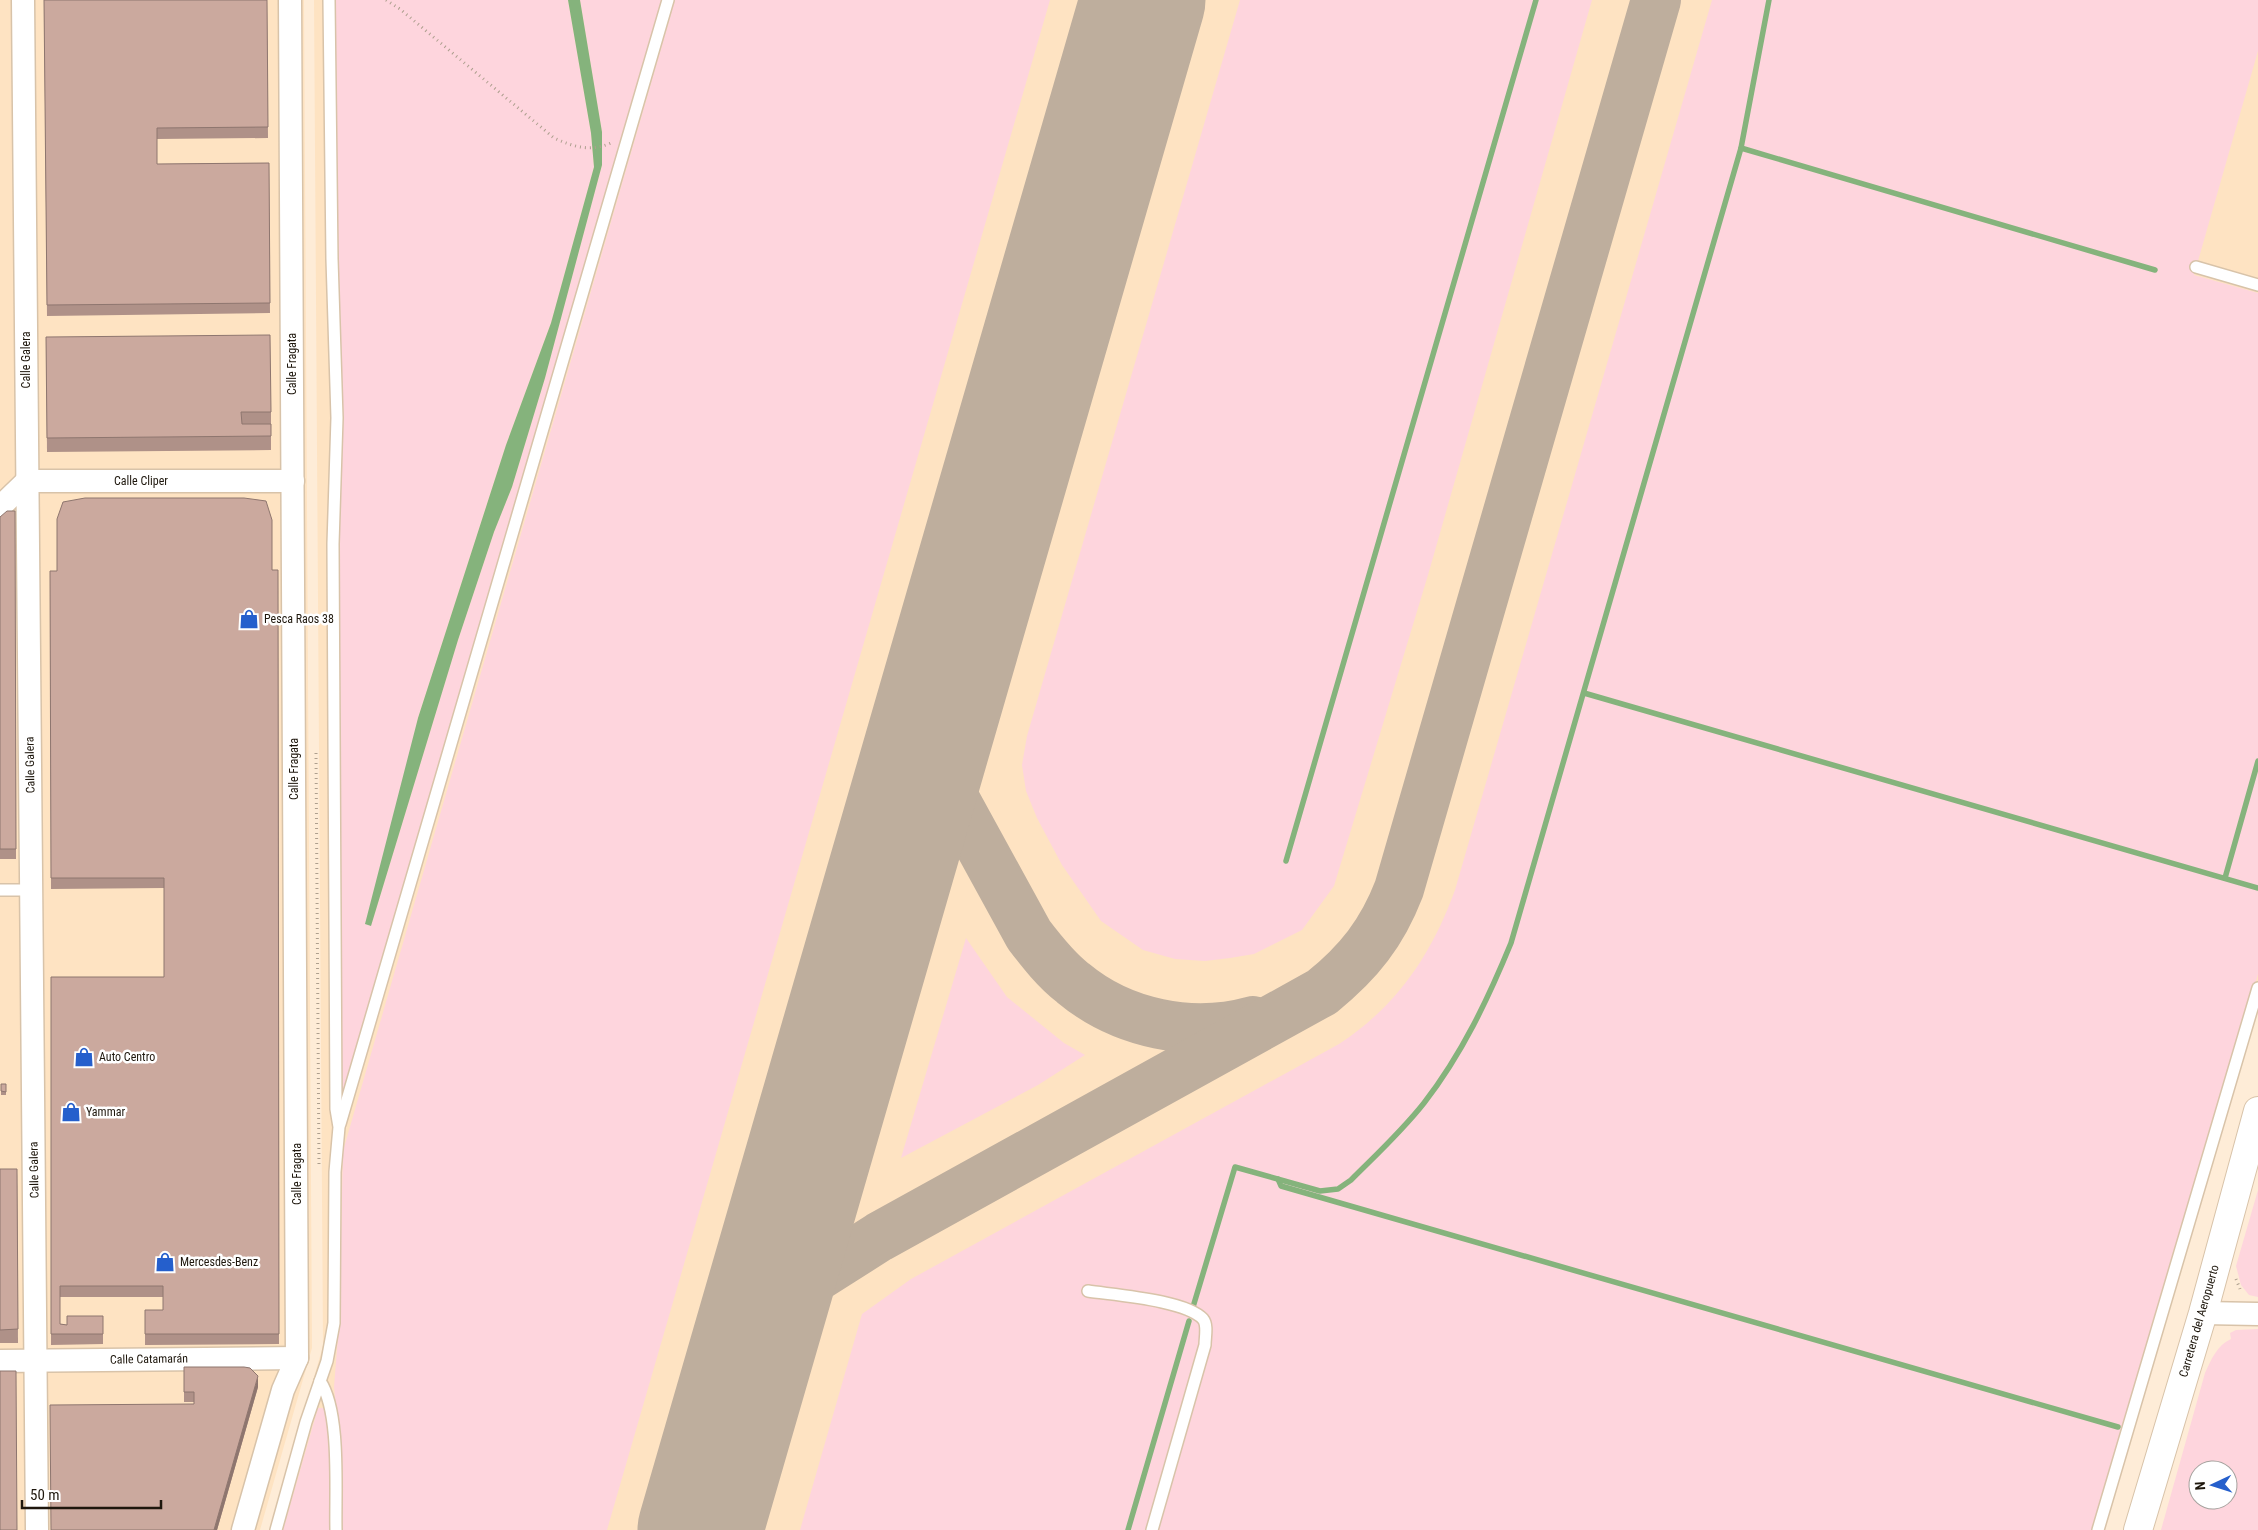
<svg xmlns="http://www.w3.org/2000/svg" width="2258" height="1530" font-family="'Roboto Condensed',sans-serif">
<rect width="100%" height="100%" fill="#feecd7"/>
<g fill="#fee3c2">
<path d="M0,0H304L312,1348L260,1530H0Z"/>
<path d="M314,0H2258V1003L2102,1530H270L323,1346Z"/>
</g>
<g fill="#fed5dd" fill-rule="evenodd">
<path d="M334,0H568L591,133L594,167L551,323L506,445L418,718L371,926L458,640L494,532L512,487L545,378L602,165V132L580,0H663L340,1104V495Z"/>
<path d="M675,0H1050L607,1530H340L339,1437L334,1387L339,1324L343,1151Z"/>
<path d="M1240,0H1592L1428,575L1334,886L1302,930L1254,954L1230,958L1205,961L1175,959L1143,950L1101,921L1062,865L1037,818L1026,791L1022,765L1027,736Z"/>
<path d="M1712,0H2258V51L2194,275L2258,293V974L2094,1530H800L862,1314L911,1279L1339,1044C1397,1006 1432,954 1455,890Z"/>
<path d="M966,938L1007,997L1064,1043L1085,1055L1038,1085L901,1158Z"/>
<path d="M2258,1190V1297L2249,1295L2241,1285L2236,1266Z"/>
<path d="M2258,1329V1530H2161L2205,1373C2211,1360 2217,1345 2231,1339L2230,1333L2236,1330ZM2198,1470H2228V1500H2198Z"/>
<path d="M318,1408H325L332,1464L330,1530H283Z"/>
</g>
<path fill="#85b37c" d="M568,0H580L602,132V165L545,378L512,487L494,532L458,640L371,926L365,924L418,718L506,445L551,323L594,167L591,133Z"/>
<g fill="none" stroke-linecap="round" stroke-linejoin="round">
<g stroke="#85b37c" stroke-width="5.5">
<path d="M1741,148L2155,270"/>
<path d="M1584,693L2258,888"/>
<path d="M1286,861L1536,0"/>
<path d="M2225,878L2258,761"/>
<path d="M1278,1179L1281,1186L2118,1427"/>
<path d="M1193,1307L1235,1167L1320,1191L1338,1189L1351,1180C1376,1155 1402,1131 1424,1103C1462,1054 1488,999 1511,943L1741,148L1769,0"/>
<path d="M1128,1530L1189,1321"/>
</g>
<g stroke="#beae9d" stroke-width="50">
<path d="M927,749L1029,935C1042,952 1056,970 1073,983C1122,1024 1192,1038 1253,1021"/>
<path d="M764,1310L879,1237L1322,992C1359,962 1382,933 1399,889L1656,0"/>
</g>
<path stroke="#beae9d" stroke-width="125" d="M700,1530L1143,0"/>
<defs>
<g id="lane">
<path d="M2196,267L2258,285"/>
<path d="M0,890H31"/>
<path d="M340,1124L668,0"/>
<path d="M1088,1291C1114,1295 1186,1300 1203,1319C1208,1325 1205,1337 1205,1345L1152,1530"/>
<path d="M320,1381C341,1412 335,1492 336,1530"/>
<path d="M276,1530L306,1422L327,1361L334,1323L335,1172L339,1127L336,1109L333,544L337,418L332,259L329,0"/>
<path d="M2098,1530L2258,988"/>
</g>
<g id="street">
<path d="M23,0L37,1530"/>
<path d="M0,507L27,481H293"/>
<path d="M2203,1313L2258,1314"/>
<path d="M0,1361L297,1358"/>
<path d="M243,1530L283,1390L297,1358L290,0"/>
</g>
<path id="highway" d="M2138,1530L2203,1313L2258,1111"/>
</defs>
<use href="#lane" stroke="#d8c3a9" stroke-width="14"/>
<use href="#street" stroke="#d8c3a9" stroke-width="25"/>
<use href="#highway" stroke="#d8c3a9" stroke-width="30"/>
<g stroke="#ad9f8e" stroke-width="3" stroke-dasharray="1 4" stroke-linecap="butt">
<path d="M386,0L400,9L554,138C574,147 590,152 611,143"/>
<path d="M316,753L319,1167"/>
<path d="M2236,1279L2240,1289"/>
</g>
<use href="#lane" stroke="#fff" stroke-width="11"/>
<use href="#street" stroke="#fff" stroke-width="22"/>
<use href="#highway" stroke="#fff" stroke-width="28"/>
</g>
<g fill="#af9188">
<path d="M44,0H267L268,138L157,139V164L269,163L270,313L47,316Z"/>
<path d="M46,337L271,412V450L47,452Z"/>
<path d="M15,511L16,859H0V517Z"/>
<path d="M278,570L279,1344L145,1345V1310H163V1297H60V1324L67,1325L103,1316V1344L51,1345V977H164V888L51,889L50,571Z"/>
<rect x="1" y="1084" width="5" height="11"/>
<path d="M0,1169H17L18,1343H0Z"/>
<path d="M184,1367L258,1387L217,1530H51L194,1404V1402H184Z"/>
</g>
<path fill="#8e766f" d="M258,1376V1387L217,1530H214Z"/>
<g fill="#cba99e" stroke="#8e766f">
<path d="M44,0H267L268,127L157,128V164L269,163L270,303L47,305Z"/>
<path d="M270,335L271,412H241L242,424H271V436L47,438L46,337Z"/>
<path d="M85,498H244L266,501L272,520V570H278L279,1334H145V1310H163V1286H60V1324L67,1325V1316H103V1334H51V977H164V878H51L50,571H57V519L63,502Z"/>
<path d="M7,511H15L16,849H0V517Z"/>
<path d="M1,1084H6V1092L1,1091Z"/>
<path d="M0,1169H17L18,1329L0,1330Z"/>
<path d="M184,1367H244L250,1368L258,1376L214,1530H51L50,1405L194,1404V1392H184Z"/>
<path d="M0,1371H16L17,1530H0Z"/>
</g>
<defs>
<symbol id="shop-bare" viewBox="-9 -9 18 18"><path d="M-5-2.5h2.3a2.7 3.5 0 0 1 5.4 0H5L5.5 6h-11ZM-1.5-2.5h3a1.5 2.3 0 0 0-3 0Z" fill="#255fcc" stroke="#fff" stroke-width="2.5" paint-order="stroke"/></symbol>
</defs>
<g fill-rule="evenodd">
<use href="#shop-bare" x="235" y="605" width="28" height="28"/>
<use href="#shop-bare" x="70" y="1043" width="28" height="28"/>
<use href="#shop-bare" x="57" y="1098" width="28" height="28"/>
<use href="#shop-bare" x="151" y="1248" width="28" height="28"/>
</g>
<g text-anchor="middle" dominant-baseline="central" stroke-width="5" stroke-linejoin="round" paint-order="stroke">
<g font-size="12" fill="#1e170d" stroke="#fff">
<text transform="translate(26 360) rotate(-90)">Calle Galera</text>
<text transform="translate(292 364) rotate(-90)">Calle Fragata</text>
<text x="141" y="481">Calle Cliper</text>
<text transform="translate(30 765) rotate(-91)">Calle Galera</text>
<text transform="translate(294 769) rotate(-90)">Calle Fragata</text>
<text transform="translate(34 1170) rotate(-91)">Calle Galera</text>
<text transform="translate(297 1174) rotate(-90)">Calle Fragata</text>
<text transform="translate(2199 1321) rotate(-74)">Carretera del Aeropuerto</text>
<text transform="translate(149 1359) rotate(-1)">Calle Catamarán</text>
</g>
<g font-size="12" fill="#1e170d" stroke="#fff" text-anchor="start">
<text x="264" y="619">Pesca Raos 38</text>
<text x="99" y="1057">Auto Centro</text>
<text x="86" y="1112">Yammar</text>
<text x="180" y="1262">Mercesdes-Benz</text>
</g>
</g>
<g transform="translate(2213 1485) rotate(266)"><circle r="24" fill="#ffffff" stroke="#a5a29e"/>
<path d="M0-4L9 19L0 12L-9 19Z" fill="#255fcc"/>
<text y="-8" font-size="14" font-weight="bold" text-anchor="middle" fill="#1e170d">N</text>
</g>
<path d="M22 1500v8h139v-8" fill="none" stroke="#1e170d" stroke-width="2.5"/>
<text x="30" y="1500" font-size="15" fill="#1e170d" stroke="#ffffff" stroke-width="4" paint-order="stroke">50 m</text>
</svg>
